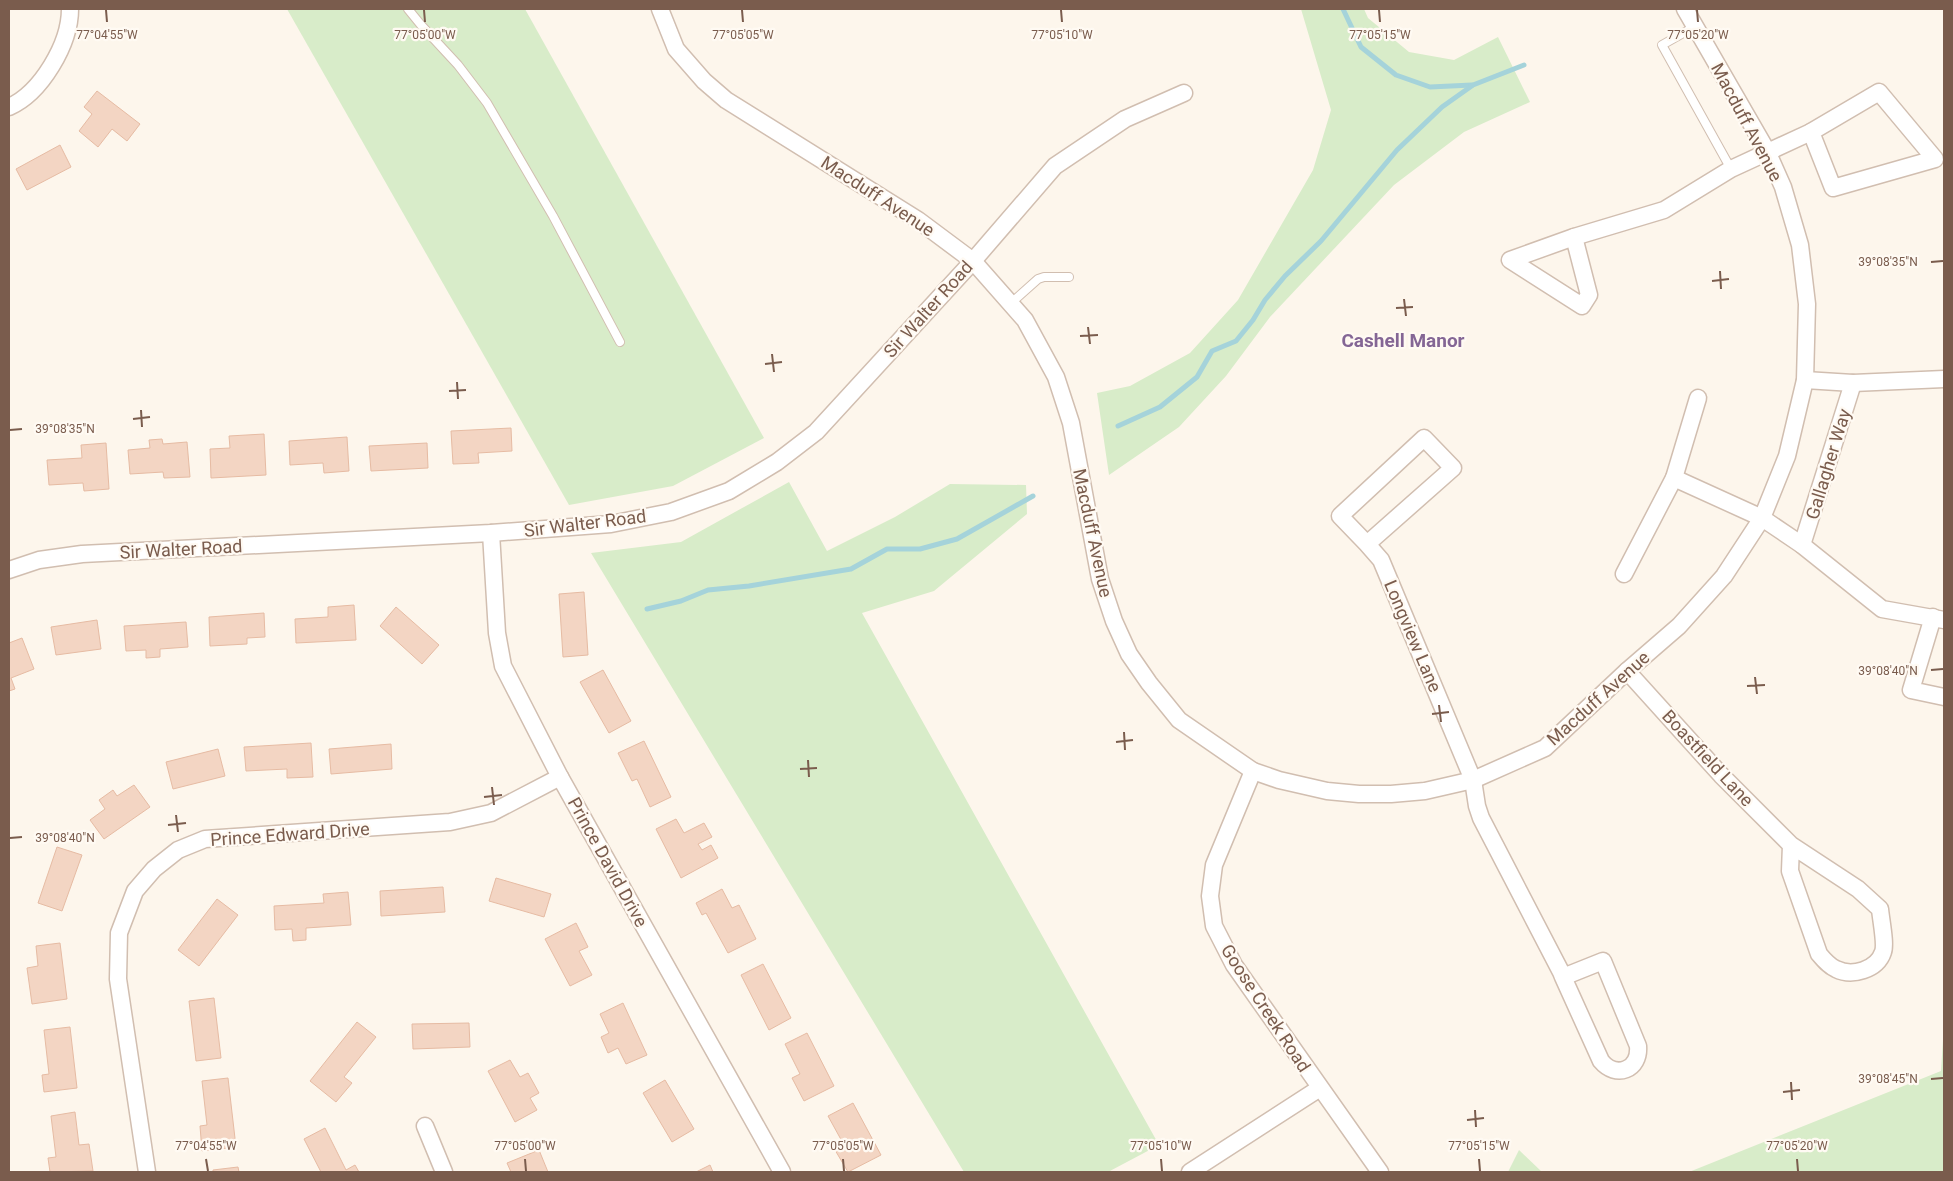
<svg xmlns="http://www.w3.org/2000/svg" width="1953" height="1181" font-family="Roboto,sans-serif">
<rect width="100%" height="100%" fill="#fdf6ec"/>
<g fill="#d8ecc9">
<path d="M287,9H525L764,438L673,486L569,505Z"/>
<path d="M1301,9H1364L1368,18L1409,52L1454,60L1498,37L1530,102L1464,132L1394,185L1270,317L1226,376L1179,427L1109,475L1097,393L1130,386L1190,353L1238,300L1313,170L1331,110Z"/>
<path d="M789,482L827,551L895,517L950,484L1026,485L1027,514L934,591L862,613L1159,1145L1108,1172H964L591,553L681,542Z"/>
<path d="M1944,1024V1172H1689L1941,1071Z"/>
<path d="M1519,1150L1542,1172H1508Z"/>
</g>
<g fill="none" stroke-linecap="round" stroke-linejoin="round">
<g stroke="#a5d3da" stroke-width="5">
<path d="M1343,9L1361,47L1396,75L1430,87L1472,85"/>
<path d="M1118,426L1160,407L1197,377L1212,351L1236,341L1253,320L1265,300L1285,276L1321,241L1397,150L1442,107L1473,85L1524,65"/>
<path d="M647,609L681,601L708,590L749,586L851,569L887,549H920L957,539L1033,496"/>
</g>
</g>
<g fill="#f3d5c3" stroke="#e6bba3">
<path d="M97,91L140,124L127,141L112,129L98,147L79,131L92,114L84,107Z"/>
<path d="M60,145L71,167L27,190L16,169Z"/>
<path d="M511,428L512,451L478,453L479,463L453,464L451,431Z"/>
<path d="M264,434L266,475L211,478L210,449L230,448L229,436Z"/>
<path d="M347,437L349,471L324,473L323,463L290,465L289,441Z"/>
<path d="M162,439L163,444L187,442L190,477L164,478L163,472L130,474L128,450L150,448L149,440Z"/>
<path d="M106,443L109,489L84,491L83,483L49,485L47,460L82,458L81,445Z"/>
<path d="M427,443L428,468L371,471L369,446Z"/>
<path d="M584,592L588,655L563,657L559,594Z"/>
<path d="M354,605L356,640L296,643L295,619L328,617V607Z"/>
<path d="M396,607L439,645L422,664L380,626Z"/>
<path d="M264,613L265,637L247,638V644L210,646L209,617Z"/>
<path d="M97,620L101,649L56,655L51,627Z"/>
<path d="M186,622L188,647L160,649V657L146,658V650L126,651L124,626Z"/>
<path d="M22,638L34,669L11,678L15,689L9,691V643Z"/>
<path d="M603,670L631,721L609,733L580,682Z"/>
<path d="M644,741L671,797L650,807L637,779L632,781L618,753Z"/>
<path d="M311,743L313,777L287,778V769L246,771L244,747Z"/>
<path d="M391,744L392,769L331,774L329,749Z"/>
<path d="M218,749L225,776L173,789L166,762Z"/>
<path d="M134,785L150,807L104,839L90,820L105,809L99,800L113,790L117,796Z"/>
<path d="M676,819L684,833L704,823L712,837L698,844L702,850L711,845L718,858L681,878L656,829Z"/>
<path d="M57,847L82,855L62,911L38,903Z"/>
<path d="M496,878L551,894L544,917L489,901Z"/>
<path d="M443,887L445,912L381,916L380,891Z"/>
<path d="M722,889L732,908L739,905L756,939L728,953L706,913L702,915L696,903Z"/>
<path d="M348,892L351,925L306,928V940L293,941L292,929L275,930L274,906L324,903L323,894Z"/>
<path d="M217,899L238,915L199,966L178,950Z"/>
<path d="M576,923L588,947L579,951L592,975L570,986L545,939Z"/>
<path d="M60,943L67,999L32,1004L27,968L38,966L36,946Z"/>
<path d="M763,964L791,1018L769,1030L741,975Z"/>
<path d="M214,998L221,1058L196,1061L189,1001Z"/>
<path d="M623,1003L647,1055L626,1064L618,1048L608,1053L601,1037L609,1033L600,1014Z"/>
<path d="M357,1022L376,1037L344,1077L352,1083L336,1102L310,1081Z"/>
<path d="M469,1023L470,1047L413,1049L412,1024Z"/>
<path d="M70,1027L77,1088L44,1092L42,1075L49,1074L44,1030Z"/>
<path d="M807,1033L834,1086L804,1101L792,1078L800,1074L785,1044Z"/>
<path d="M510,1060L520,1077L528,1073L539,1093L530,1098L537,1110L515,1122L488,1071Z"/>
<path d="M228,1078L236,1147L202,1151L200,1126L207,1125L202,1081Z"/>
<path d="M665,1080L694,1129L672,1142L643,1093Z"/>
<path d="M853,1103L881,1155L848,1172L835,1150L844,1145L828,1116Z"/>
<path d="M75,1112L79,1145L89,1144L93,1171L50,1172L48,1158L56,1157L51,1116Z"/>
<path d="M325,1128L346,1170L355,1165L359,1172H321L304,1139Z"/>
<path d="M539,1150L548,1172H511L507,1163Z"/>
<path d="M710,1165L713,1172H696Z"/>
<path d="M238,1167L239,1172H213V1170Z"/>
</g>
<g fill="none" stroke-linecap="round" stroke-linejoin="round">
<defs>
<g id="service">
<path d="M408,9L421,25L458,65L487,103L553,216L620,342"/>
<path d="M1694,27L1662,45L1731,169"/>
<path d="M1010,304L1038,279L1044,277H1069"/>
</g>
<g id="minor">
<path d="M660,9L676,49L704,81L726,100L918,220L973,261L1025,320L1056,377L1071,423L1100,579L1114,621L1129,654L1149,683L1179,720L1253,771L1279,780L1327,791L1359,794H1391L1425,791L1473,780L1545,748L1627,671L1679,626L1724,576L1762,518L1787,456L1805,380L1807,304L1800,245L1783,187L1767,151L1685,9"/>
<path d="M1879,92L1935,159L1833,188L1811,132Z"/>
<path d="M9,107C41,93 70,44 70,9"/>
<path d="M1574,237L1664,210L1731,169L1811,132"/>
<path d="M1574,237L1589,295L1582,306L1510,260Z"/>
<path d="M1805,380L1853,383L1944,379"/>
<path d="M1674,478L1698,398"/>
<path d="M491,533L497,633L503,666L560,777L782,1172"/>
<path d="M1367,544L1340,516L1424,438L1453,468L1367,544L1381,560L1473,780L1477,806L1481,818L1561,972L1563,977L1601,1061C1616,1079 1640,1070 1638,1046L1603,961L1563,977"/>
<path d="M1802,545L1853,383"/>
<path d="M9,570L39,560L82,554L491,533L611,524L671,512L729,491L777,462L816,432L973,261L1055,166L1125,119L1184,93"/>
<path d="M1624,574L1674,478L1762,518L1802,545L1882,609L1944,620"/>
<path d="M1933,617L1911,690L1944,697"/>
<path d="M1627,671L1721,775L1791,845L1858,889L1880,909C1881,920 1886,944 1883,952C1877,970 1852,977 1836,969C1829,966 1824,960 1819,954L1790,871L1791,845"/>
<path d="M1253,771L1214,865L1210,896L1214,926L1234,965L1380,1172"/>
<path d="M425,1126L444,1172"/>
<path d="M147,1172L118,979L119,933L135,891L154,869L178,850L205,839L450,822L491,813L560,777"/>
<path d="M1190,1172L1320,1088"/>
</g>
</defs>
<use href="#service" stroke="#d1beb0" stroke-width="10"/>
<use href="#minor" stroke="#d1beb0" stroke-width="19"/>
<use href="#service" stroke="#fff" stroke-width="8"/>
<use href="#minor" stroke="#fff" stroke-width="16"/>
</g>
<path fill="none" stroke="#7a5c4d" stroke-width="2" d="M106,10L107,22M424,10L425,22M742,10L743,22M1061,10L1062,22M1379,10L1380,22M1697,10L1698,22M1931,262L1943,261M1720,271L1721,289M1712,281L1729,279M1404,299L1406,316M1396,308L1413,307M1088,327L1090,344M1080,336L1098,335M772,354L774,372M765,364L782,362M457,382L458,399M449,391L466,390M141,410L142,427M133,419L150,417M10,430L22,429M1931,670L1943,669M1755,677L1757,694M1747,686L1765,685M1439,705L1441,722M1432,714L1449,712M1124,732L1125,750M1116,742L1133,740M808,760L809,777M800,769L817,768M492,787L494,805M484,797L502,795M176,815L178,832M168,825L186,823M10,838L22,837M1931,1079L1943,1078M1791,1082L1792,1100M1783,1092L1800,1090M1475,1110L1476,1127M1467,1120L1484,1118M206,1159L208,1171M525,1159L526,1171M843,1159L844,1171M1161,1159L1162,1171M1479,1159L1480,1171M1797,1159L1798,1171"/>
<g text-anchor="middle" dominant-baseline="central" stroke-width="4.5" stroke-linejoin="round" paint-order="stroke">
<g font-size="18" fill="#7a5c4d" stroke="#fffaf3">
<text transform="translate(1747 122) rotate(62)">Macduff Avenue</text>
<text transform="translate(878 196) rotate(33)">Macduff Avenue</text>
<text transform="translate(928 309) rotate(-48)">Sir Walter Road</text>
<text transform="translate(1828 464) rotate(-73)">Gallagher Way</text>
<text transform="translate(585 523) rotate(-7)">Sir Walter Road</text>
<text transform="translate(1093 533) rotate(78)">Macduff Avenue</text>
<text transform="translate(181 549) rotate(-3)">Sir Walter Road</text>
<text transform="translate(1413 636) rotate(67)">Longview Lane</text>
<text transform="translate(1598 698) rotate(-42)">Macduff Avenue</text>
<text transform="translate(1708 758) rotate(47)">Boastfield Lane</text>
<text transform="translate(290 834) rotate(-4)">Prince Edward Drive</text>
<text transform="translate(608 862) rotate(61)">Prince David Drive</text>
<text transform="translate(1266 1008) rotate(57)">Goose Creek Road</text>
</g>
<g font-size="19" font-weight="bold" fill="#846695" stroke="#fffaf3">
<text x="1403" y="340">Cashell Manor</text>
</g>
</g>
<g font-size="12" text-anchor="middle" fill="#7a5c4d" stroke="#fffaf3" stroke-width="4.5" stroke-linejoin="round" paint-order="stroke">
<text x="107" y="39">77°04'55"W</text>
<text x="425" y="39">77°05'00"W</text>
<text x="743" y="39">77°05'05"W</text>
<text x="1062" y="39">77°05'10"W</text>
<text x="1380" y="39">77°05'15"W</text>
<text x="1698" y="39">77°05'20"W</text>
<text x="1888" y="266">39°08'35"N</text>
<text x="65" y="433">39°08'35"N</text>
<text x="1888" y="675">39°08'40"N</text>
<text x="65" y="842">39°08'40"N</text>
<text x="1888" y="1083">39°08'45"N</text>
<text x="206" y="1150">77°04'55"W</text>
<text x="525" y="1150">77°05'00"W</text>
<text x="843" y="1150">77°05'05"W</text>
<text x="1161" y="1150">77°05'10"W</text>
<text x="1479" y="1150">77°05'15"W</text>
<text x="1797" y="1150">77°05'20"W</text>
</g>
<rect width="1953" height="1181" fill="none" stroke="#7a5c4d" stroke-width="20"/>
</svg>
